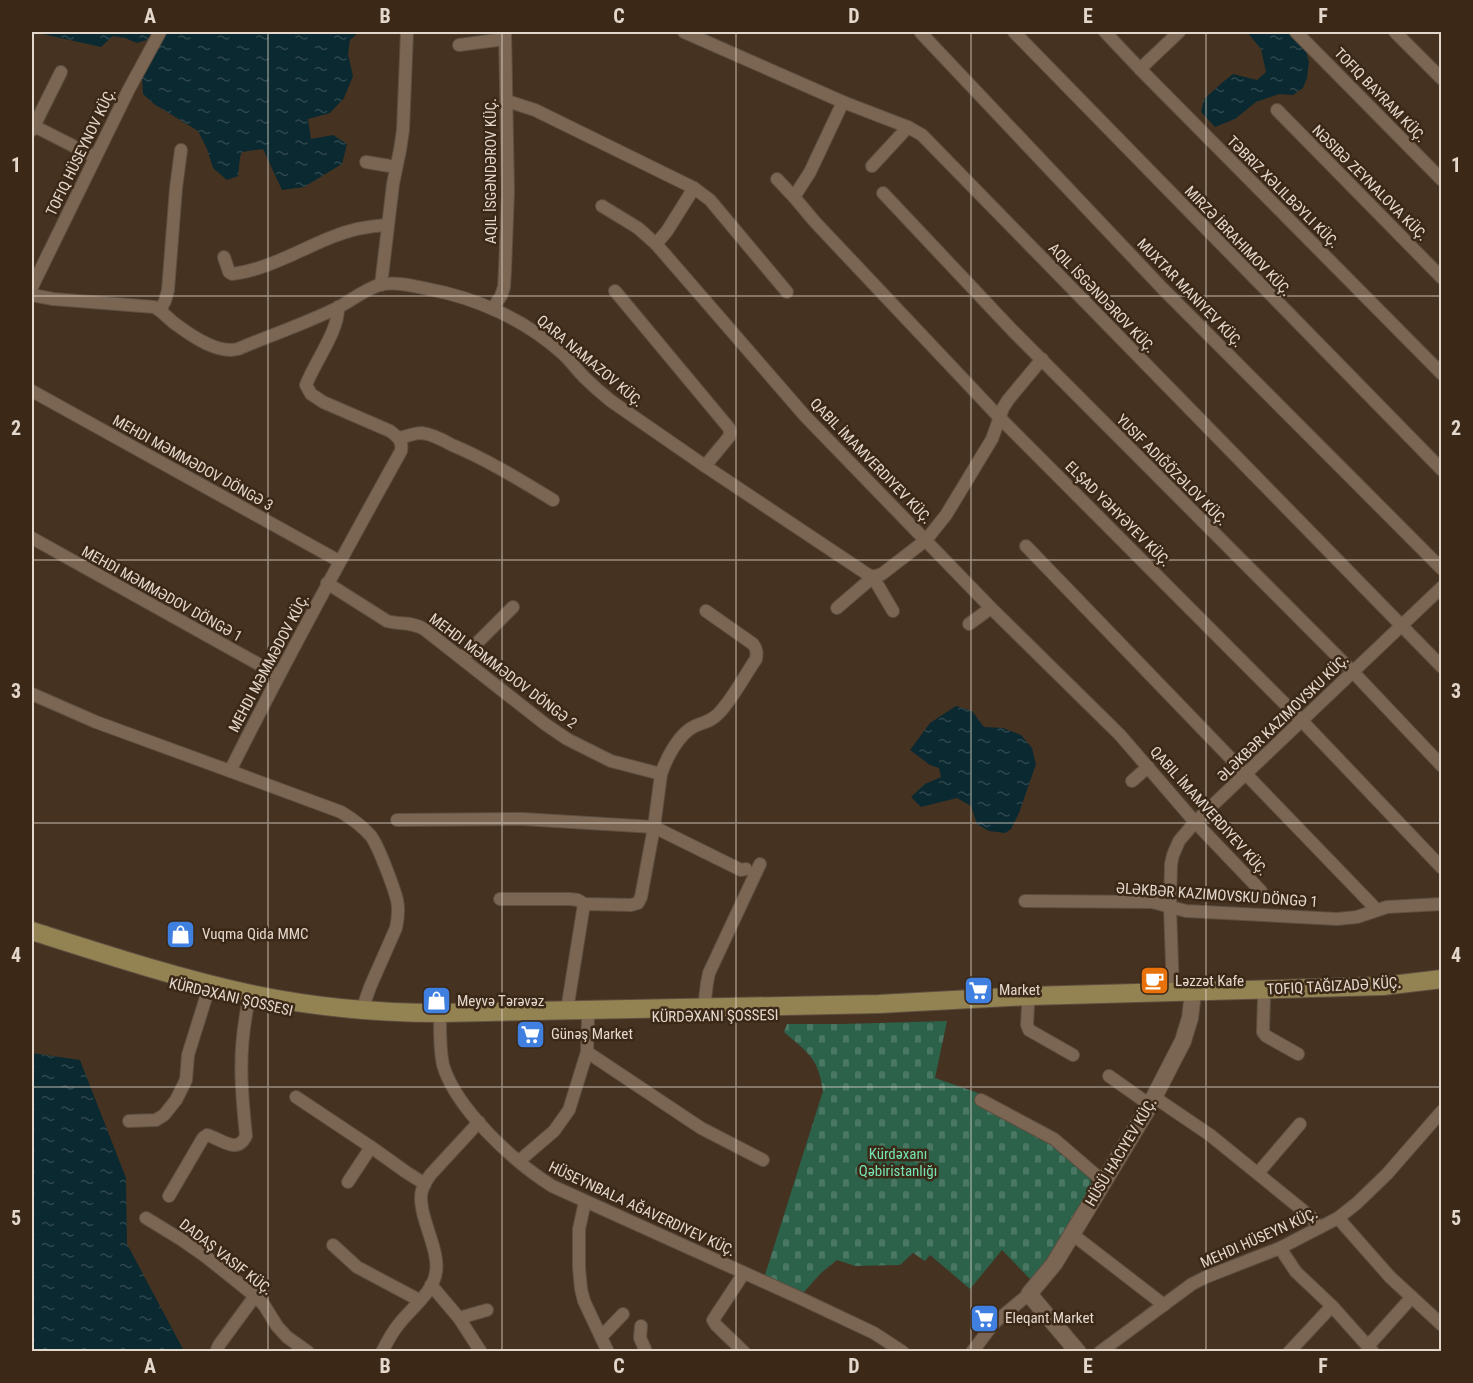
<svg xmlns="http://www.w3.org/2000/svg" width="1473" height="1383" font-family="'Roboto Condensed',sans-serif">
<defs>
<pattern id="cemetery-stones" width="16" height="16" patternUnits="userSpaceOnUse" patternTransform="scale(1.5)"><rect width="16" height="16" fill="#2c614a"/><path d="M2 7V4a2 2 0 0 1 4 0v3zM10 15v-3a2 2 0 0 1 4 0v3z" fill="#4a7763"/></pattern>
<pattern id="water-ripples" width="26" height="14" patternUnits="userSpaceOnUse" patternTransform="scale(1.5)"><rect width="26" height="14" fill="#0b2930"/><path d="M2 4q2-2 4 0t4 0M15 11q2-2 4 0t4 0" fill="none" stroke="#2e474d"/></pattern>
</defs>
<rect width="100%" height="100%" fill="#453221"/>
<path fill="url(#cemetery-stones)" d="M947,1021L935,1078L981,1094L977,1103L1039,1135L1090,1177L1092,1191L1039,1271L1030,1279L1002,1250L970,1289L930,1255L925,1261L913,1253L900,1265L855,1266L837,1260L821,1273L803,1293L765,1275L823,1091C818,1057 808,1053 784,1032L787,1024H841Z"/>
<g fill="url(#water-ripples)">
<path d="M32,32H152L147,40L137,43L125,38L113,36L101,47L38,33L32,34Z"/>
<path d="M166,32H359L350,40L348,54L353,76L344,98L330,113L308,119L311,139L333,135L347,144L342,164L304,187L282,190L263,149L242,152L240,157L238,176L227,180L213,168L207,149L198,131L154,104L143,94L142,76Z"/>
<path d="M1247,32H1289L1306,51L1309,62L1307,78L1303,88L1293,95L1279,94L1256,102L1235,119L1215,127L1201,112L1204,99L1223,82L1233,74L1257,80L1266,72L1261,49Z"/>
<path d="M956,706L972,711L984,727L1003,728L1021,735L1032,748L1036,764L1019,813L1011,829L1005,833L989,831L977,824L971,806L957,798L921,807L911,797L925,784L941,777L939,768L930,765L910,750L930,723Z"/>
<path d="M32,1053L80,1060L126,1178L127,1244L184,1351H32Z"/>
</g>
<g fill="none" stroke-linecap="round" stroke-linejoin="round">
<defs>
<g id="street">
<path d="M684,32L843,102L908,127L922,135L1442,667"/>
<path d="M1014,32L1442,470"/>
<path d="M1105,32L1140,69L1442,374"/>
<path d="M1296,32L1442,180"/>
<path d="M1395,32L1442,79"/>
<path d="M921,33L1163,289L1442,569"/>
<path d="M459,45L505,39"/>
<path d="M1140,69L1179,32"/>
<path d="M507,101L535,110L694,188L667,231L656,244L805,416L991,608L1120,735L1195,822L1261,891"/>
<path d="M1277,110L1442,278"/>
<path d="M32,125L95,157"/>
<path d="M32,130L61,72"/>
<path d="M366,162L396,167"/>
<path d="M872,166L908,127"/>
<path d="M777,179L794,197L815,222L999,417L1302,721L1442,868"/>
<path d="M694,188L710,200L787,292"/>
<path d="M883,193L1012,330L1353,672L1442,766"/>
<path d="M794,197L810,172L843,102"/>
<path d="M602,206L638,228L656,244"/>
<path d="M224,257L229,272L232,274C267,270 299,250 332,237C349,230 368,226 387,225"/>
<path d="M381,285L393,184L400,150L403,130L407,32"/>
<path d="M32,287L129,89L160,32"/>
<path d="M615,291L729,428L730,432L729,437L705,466"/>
<path d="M32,295L53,299L154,307C163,311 169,320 177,325C193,337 218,354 238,349C271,335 307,323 339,307C352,300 364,290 379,285C395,281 413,286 428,289C477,298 525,320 562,353C570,360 576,369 584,377C592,385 601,393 611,401L705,466L867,574L873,577L882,574L926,540L946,515L992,439L1003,408L1008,400L1042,359"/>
<path d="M338,307C339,331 315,361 306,385L311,394L323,402L390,431C398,437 403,441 401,451C342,557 284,663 230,771L341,812C351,818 362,826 370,835C378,844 394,888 397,900C399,910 398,919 396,928L370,987L362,1010"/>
<path d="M493,308L501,296L504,287L505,270L508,192L505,32"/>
<path d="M160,310L165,301L168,290L176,188L181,150"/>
<path d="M32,391L339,561"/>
<path d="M400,438C407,436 414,433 422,433C432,434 443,440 452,445C488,460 520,480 553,500"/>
<path d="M32,538L278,675"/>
<path d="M1026,546L1377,910"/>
<path d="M327,583L387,621C401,625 410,621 424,629L545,724L567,739L611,761L661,774L654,827L641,897L638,903L631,905L584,904L567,1010"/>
<path d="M837,608L873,577L893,611"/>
<path d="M969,624L991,608"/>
<path d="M462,658L513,607"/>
<path d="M32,694L96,722L230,771"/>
<path d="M661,774C666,759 679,733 695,726C704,722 712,721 719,713C732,700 745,675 756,659C757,653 757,649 753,644L706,611"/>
<path d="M1132,781L1148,767"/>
<path d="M397,820L523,819L654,827L741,870L746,869"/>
<path d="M500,899H570L578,900L584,904"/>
<path d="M1025,901L1152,902L1186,911L1337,919L1357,917L1387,907L1442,904"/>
<path d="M1173,992L1170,907L1171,864L1173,855L1179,841L1195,822L1442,587"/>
<path d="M1264,997L1263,1032L1266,1036L1298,1054"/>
<path d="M1028,1005L1027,1025L1029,1030L1073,1055"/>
<path d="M704,1007L707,983L709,973L760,864"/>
<path d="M440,1023C440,1037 440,1051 443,1065C456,1109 514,1162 552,1186L802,1299L874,1333L903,1352"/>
<path d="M587,1052L701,1128L763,1160"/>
<path d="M1109,1076L1150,1105"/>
<path d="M296,1097L371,1147L406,1172L425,1184"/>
<path d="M1154,1097L1210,1135L1311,1217L1319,1228"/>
<path d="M981,1100L1054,1139L1104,1182"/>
<path d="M129,1121L156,1120L164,1115L176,1100L186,1080L188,1055L207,994"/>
<path d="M519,1161L554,1131L569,1110L587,1052L588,1019"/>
<path d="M1258,1173L1300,1124"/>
<path d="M348,1182L371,1147"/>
<path d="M169,1196L203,1138L207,1135C222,1139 237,1155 246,1136C241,1088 238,1052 248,1004"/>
<path d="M585,1202L579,1229V1268L581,1289L584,1301L608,1352"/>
<path d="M146,1218L182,1240L205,1256L255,1296L264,1305L277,1326L287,1337L308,1352"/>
<path d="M1338,1218L1390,1277L1442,1325"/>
<path d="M1072,1234L1164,1305"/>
<path d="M333,1245L357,1267L419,1300"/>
<path d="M1280,1248L1296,1272L1332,1306L1373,1352"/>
<path d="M431,1285L459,1318L481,1352"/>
<path d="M459,1318L487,1310"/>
<path d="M641,1326L640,1338L645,1349L643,1352"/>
<path d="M601,1337L623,1314"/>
<path d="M1368,1346L1412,1297"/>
<path d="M216,1352L219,1345L255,1296"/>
<path d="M382,1352C387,1342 392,1332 399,1324C411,1308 433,1293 436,1272C440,1248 416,1213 422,1190C424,1184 427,1179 431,1174L479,1122"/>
<path d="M744,1352L716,1325L713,1320L744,1273"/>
<path d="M972,1352L994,1323L1029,1294"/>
<path d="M1100,1352L1192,1284L1206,1277L1280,1248L1338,1218L1357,1203L1387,1174L1442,1111"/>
<path d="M1289,1352L1332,1306"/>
</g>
<path id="secondary" d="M1078,1352L1029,1294L1054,1264L1150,1105L1183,1041L1190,1018L1192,1001"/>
<path id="primary" d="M32,931C104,954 177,978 251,994C313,1007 377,1013 441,1013L879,1004L1029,996L1383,986L1442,979"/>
</defs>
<use href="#street" stroke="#5f4f40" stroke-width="14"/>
<use href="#secondary" stroke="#5f4f40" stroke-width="18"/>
<use href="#primary" stroke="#5f4f40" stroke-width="20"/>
<use href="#street" stroke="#7b6653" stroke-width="12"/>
<use href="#secondary" stroke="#7b6653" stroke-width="16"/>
<use href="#primary" stroke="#948352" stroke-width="18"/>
</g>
<path fill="none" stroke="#e4d8cd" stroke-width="1.5" stroke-opacity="0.55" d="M268,32V1352M502,32V1352M736,32V1352M971,32V1352M1206,32V1352M32,296H1442M32,560H1442M32,823H1442M32,1087H1442"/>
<defs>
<symbol id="shop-square" viewBox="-11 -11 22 22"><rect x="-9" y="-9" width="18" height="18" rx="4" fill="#3f7fe0" stroke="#3b2817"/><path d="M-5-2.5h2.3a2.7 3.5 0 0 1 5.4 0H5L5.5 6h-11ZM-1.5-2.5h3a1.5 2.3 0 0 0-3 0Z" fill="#fff"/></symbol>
<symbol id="cafe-square" viewBox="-11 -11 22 22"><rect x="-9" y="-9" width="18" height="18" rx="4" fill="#e8710a" stroke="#3b2817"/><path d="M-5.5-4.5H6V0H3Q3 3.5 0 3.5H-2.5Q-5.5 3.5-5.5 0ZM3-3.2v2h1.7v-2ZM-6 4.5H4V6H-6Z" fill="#fff"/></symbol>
<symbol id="supermarket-square" viewBox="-11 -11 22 22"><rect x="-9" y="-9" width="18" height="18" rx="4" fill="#3f7fe0" stroke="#3b2817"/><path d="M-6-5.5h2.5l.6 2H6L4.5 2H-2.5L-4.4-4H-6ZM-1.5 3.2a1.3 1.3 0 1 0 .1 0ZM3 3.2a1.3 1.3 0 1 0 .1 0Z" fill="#fff"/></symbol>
</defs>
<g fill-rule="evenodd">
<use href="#shop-square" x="164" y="918" width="33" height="33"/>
<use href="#cafe-square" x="1138" y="964" width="33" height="33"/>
<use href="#supermarket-square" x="962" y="974" width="33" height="33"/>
<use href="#shop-square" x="420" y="984" width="33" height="33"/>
<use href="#supermarket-square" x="514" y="1018" width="33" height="33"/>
<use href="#supermarket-square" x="968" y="1302" width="33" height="33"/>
</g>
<g text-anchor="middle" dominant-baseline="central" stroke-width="5" stroke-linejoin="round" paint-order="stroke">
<g font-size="15" fill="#e4d8cd" stroke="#3b2817">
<text transform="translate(1380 95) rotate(46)">TOFIQ BAYRAM KÜÇ.</text>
<text transform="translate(81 152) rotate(-64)">TOFIQ HÜSEYNOV KÜÇ.</text>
<text transform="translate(491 171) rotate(-90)">AQIL İSGƏNDƏROV KÜÇ.</text>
<text transform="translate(1370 183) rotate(45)">NƏSIBƏ ZEYNALOVA KÜÇ.</text>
<text transform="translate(1283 192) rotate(45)">TƏBRIZ XƏLILBƏYLI KÜÇ.</text>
<text transform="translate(1238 241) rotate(46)">MIRZƏ İBRAHIMOV KÜÇ.</text>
<text transform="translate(1190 293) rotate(46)">MUXTAR MANIYEV KÜÇ.</text>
<text transform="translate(1102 298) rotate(46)">AQIL İSGƏNDƏROV KÜÇ.</text>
<text transform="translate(590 361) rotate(40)">QARA NAMAZOV KÜÇ.</text>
<text transform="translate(871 461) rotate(46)">QABIL İMAMVERDIYEV KÜÇ.</text>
<text transform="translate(193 463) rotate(29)">MEHDI MƏMMƏDOV DÖNGƏ 3</text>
<text transform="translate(1172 470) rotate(45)">YUSIF ADIĞÖZƏLOV KÜÇ.</text>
<text transform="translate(1118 514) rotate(45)">ELŞAD YƏHYƏYEV KÜÇ.</text>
<text transform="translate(162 594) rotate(29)">MEHDI MƏMMƏDOV DÖNGƏ 1</text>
<text transform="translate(269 663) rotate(-62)">MEHDI MƏMMƏDOV KÜÇ.</text>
<text transform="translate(503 671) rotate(37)">MEHDI MƏMMƏDOV DÖNGƏ 2</text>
<text transform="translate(1283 718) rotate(-44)">ƏLƏKBƏR KAZIMOVSKU KÜÇ.</text>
<text transform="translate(1209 811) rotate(48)">QABIL İMAMVERDIYEV KÜÇ.</text>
<text transform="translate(1217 895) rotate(4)">ƏLƏKBƏR KAZIMOVSKU DÖNGƏ 1</text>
<text transform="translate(1334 986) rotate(-3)">TOFIQ TAĞIZADƏ KÜÇ.</text>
<text transform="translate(231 997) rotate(13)">KÜRDƏXANI ŞOSSESI</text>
<text transform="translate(715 1016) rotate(-1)">KÜRDƏXANI ŞOSSESI</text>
<text transform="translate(1121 1152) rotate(-59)">HÜSÜ HACIYEV KÜÇ.</text>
<text transform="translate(642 1209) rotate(25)">HÜSEYNBALA AĞAVERDIYEV KÜÇ.</text>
<text transform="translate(1259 1238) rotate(-24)">MEHDI HÜSEYN KÜÇ.</text>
<text transform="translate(226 1257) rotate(38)">DADAŞ VASIF KÜÇ.</text>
</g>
<g font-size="15" fill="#e4d8cd" stroke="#3b2817" text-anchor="start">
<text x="202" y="934">Vuqma Qida MMC</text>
<text x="1175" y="981">Ləzzət Kafe</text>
<text x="999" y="990">Market</text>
<text x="457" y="1001">Meyvə Tərəvəz</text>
<text x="551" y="1034">Günəş Market</text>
<text x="1005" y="1318">Eleqant Market</text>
</g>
<g font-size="15" fill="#75e3b3" stroke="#3b2817">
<text x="898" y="1154">Kürdəxanı<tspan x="898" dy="17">Qəbiristanlığı</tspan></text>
</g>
</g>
<rect width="1473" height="1383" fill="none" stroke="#3b2817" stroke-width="66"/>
<rect x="33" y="33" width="1407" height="1317" fill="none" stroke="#e4d8cd" stroke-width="2"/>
<g font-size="20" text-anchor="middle" font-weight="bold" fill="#e4d8cd">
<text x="150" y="23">A</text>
<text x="385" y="23">B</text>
<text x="619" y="23">C</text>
<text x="854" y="23">D</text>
<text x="1088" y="23">E</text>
<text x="1323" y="23">F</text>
<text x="16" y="172">1</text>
<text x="1456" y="172">1</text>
<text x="16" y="435">2</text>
<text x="1456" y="435">2</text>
<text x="16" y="698">3</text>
<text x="1456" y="698">3</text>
<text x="16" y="962">4</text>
<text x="1456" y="962">4</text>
<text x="16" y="1225">5</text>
<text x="1456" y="1225">5</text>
<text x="150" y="1373">A</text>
<text x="385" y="1373">B</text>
<text x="619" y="1373">C</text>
<text x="854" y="1373">D</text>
<text x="1088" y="1373">E</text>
<text x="1323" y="1373">F</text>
</g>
</svg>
